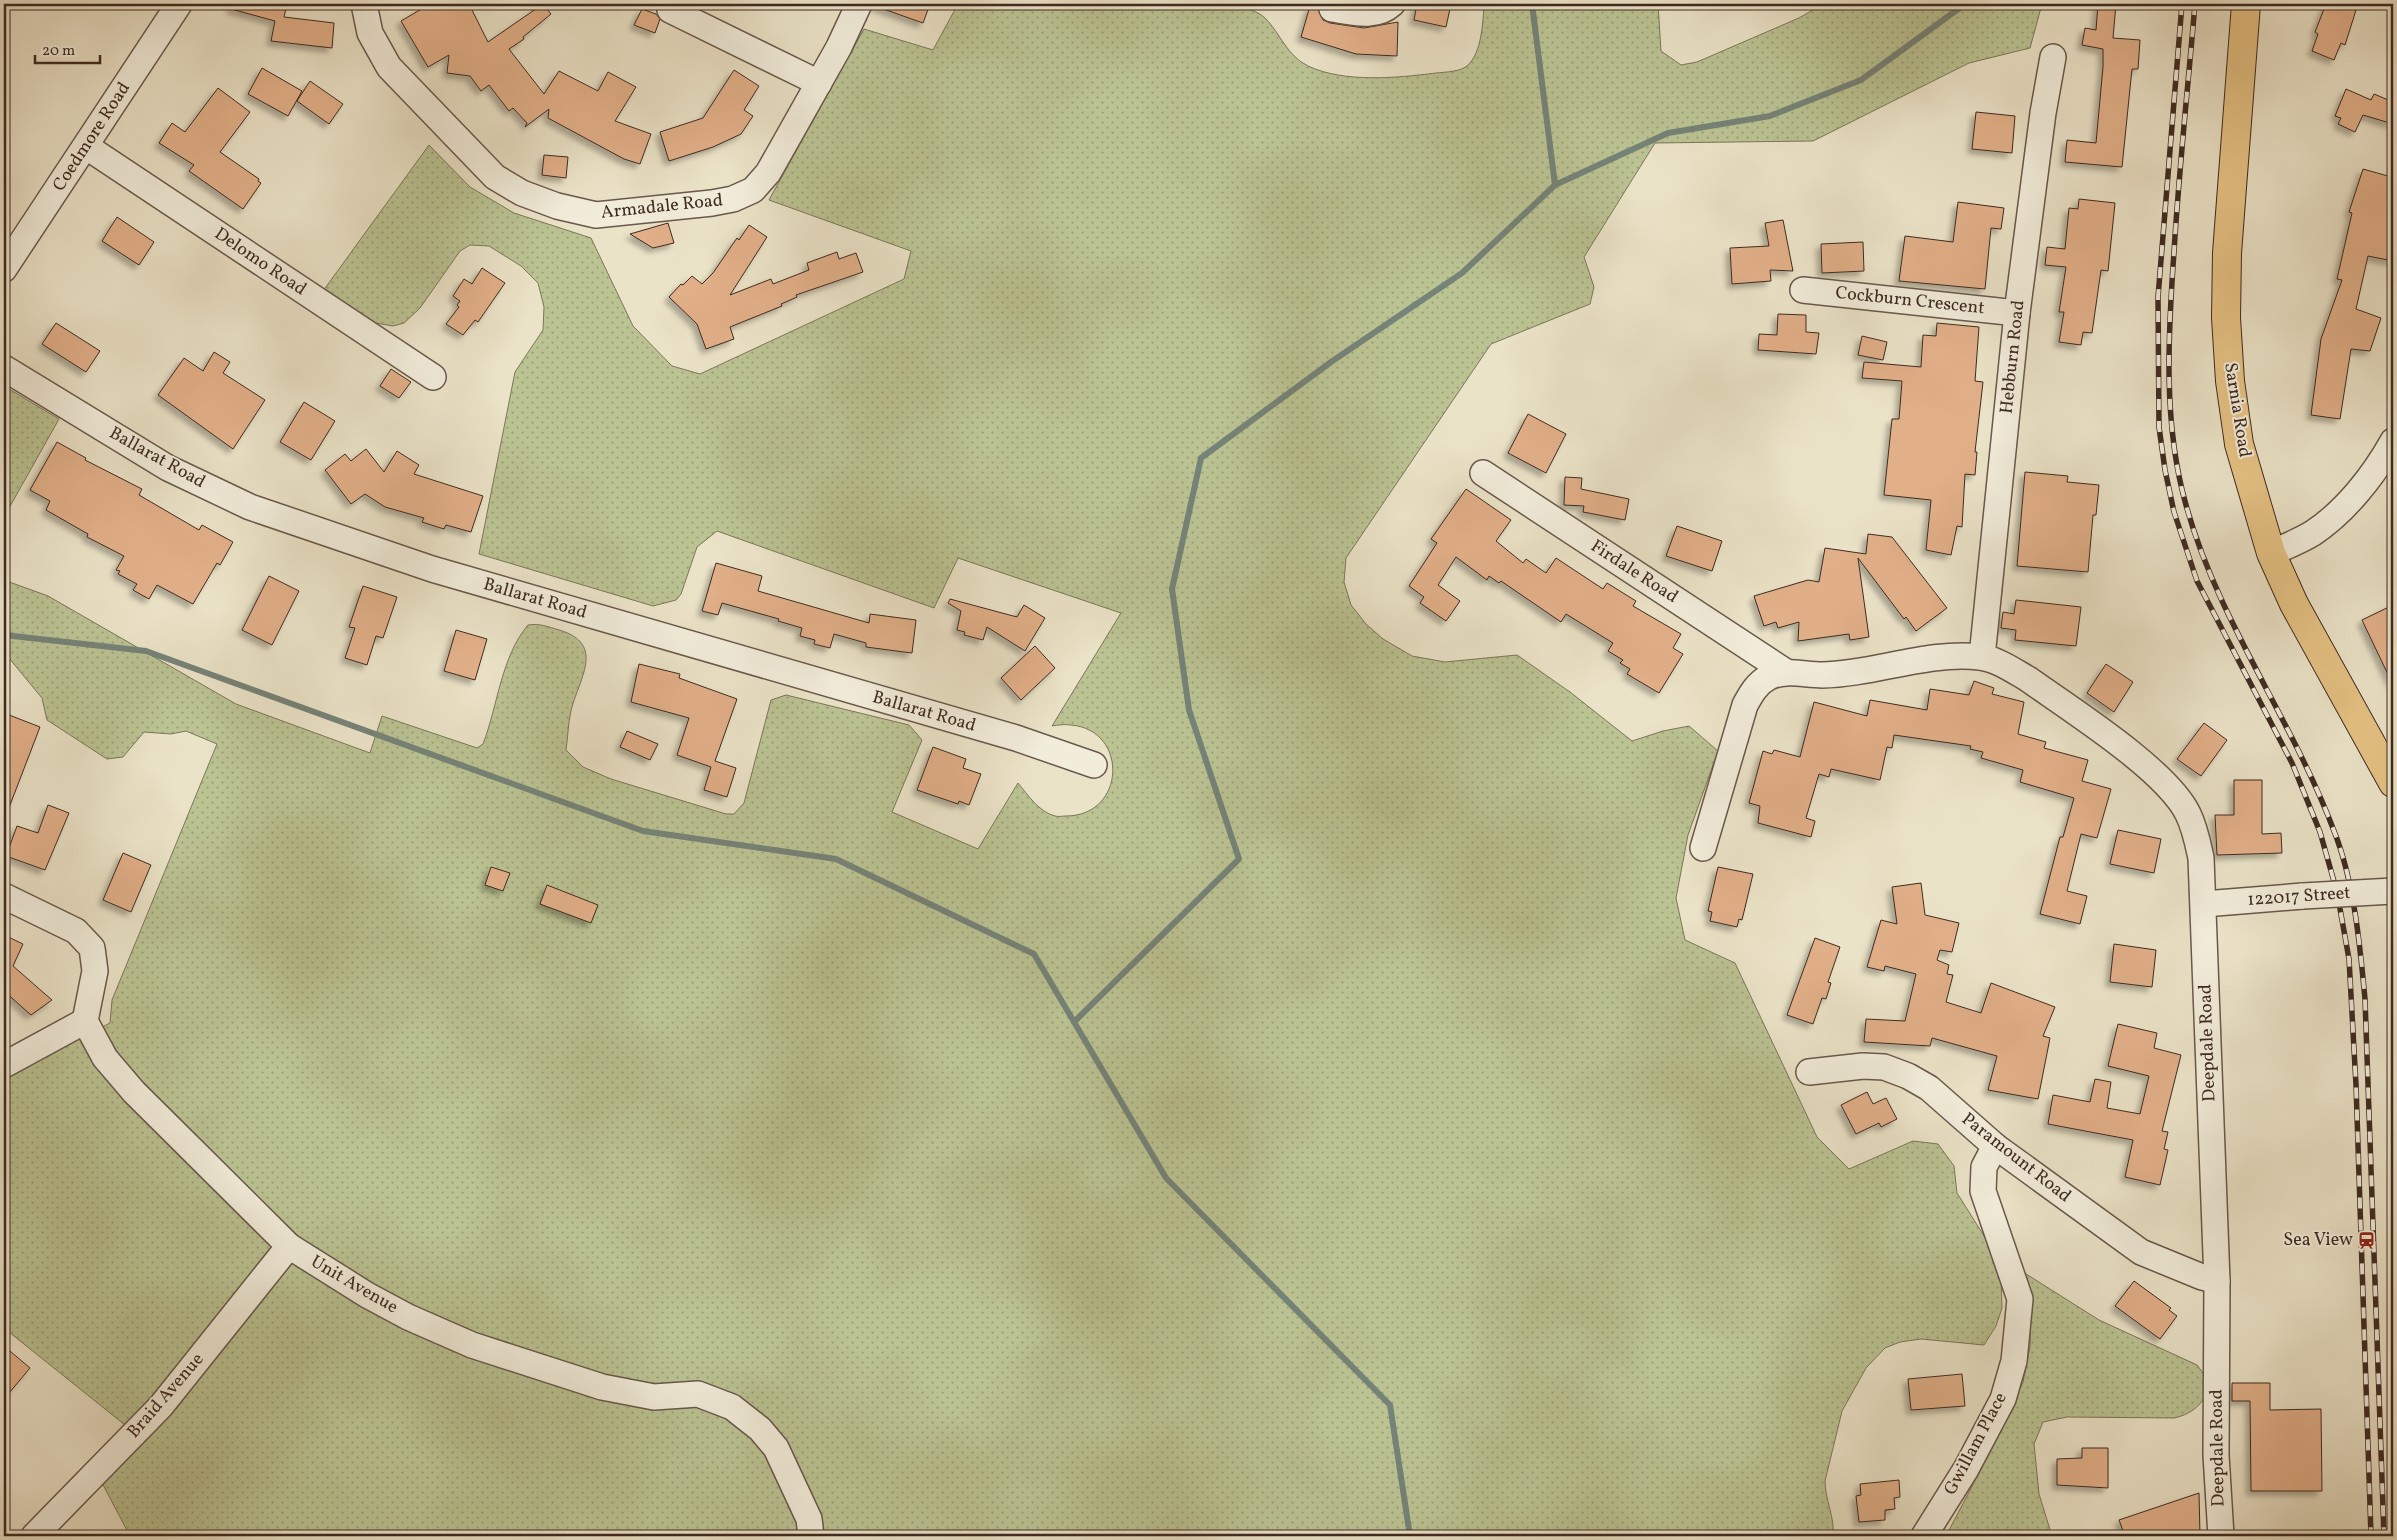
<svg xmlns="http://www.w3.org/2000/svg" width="2397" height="1540" font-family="Vollkorn,serif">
<defs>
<pattern id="grass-dots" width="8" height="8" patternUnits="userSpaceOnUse" patternTransform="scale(1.25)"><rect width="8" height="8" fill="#bbc393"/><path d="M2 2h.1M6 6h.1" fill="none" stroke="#999f78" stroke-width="1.8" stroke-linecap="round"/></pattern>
<filter id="shadow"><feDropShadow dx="-4.5" dy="4.5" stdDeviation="2.5" flood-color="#0004"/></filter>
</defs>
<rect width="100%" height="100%" fill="#ebe3c8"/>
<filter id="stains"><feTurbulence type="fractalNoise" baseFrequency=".004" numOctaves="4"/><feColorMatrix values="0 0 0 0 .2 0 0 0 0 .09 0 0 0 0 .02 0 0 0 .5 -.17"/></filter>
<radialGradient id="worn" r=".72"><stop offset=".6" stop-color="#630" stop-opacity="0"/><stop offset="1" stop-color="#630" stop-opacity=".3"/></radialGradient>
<g fill="url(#grass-dots)" stroke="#7c765a">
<path d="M958,4H1238C1246,8 1259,12 1265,18C1281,34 1286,55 1308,66C1344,83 1397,78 1436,73C1445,72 1461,72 1468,65C1482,52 1483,21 1484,4H1658L1661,51L1681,65L1697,62L1799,18L1823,4H2042L2030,48L1969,63L1813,141L1655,143L1584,257L1594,287L1590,304L1491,344L1346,558L1344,582L1351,605L1366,624L1383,639L1412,656L1445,662L1517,655L1570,692L1632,741L1663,731L1689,726L1718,751L1688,835L1676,898L1685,940L1735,963L1817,1137L1849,1169L1913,1141L1938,1144L1954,1166L1957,1193L1996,1255L2001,1279L2002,1308L1996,1326L1984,1345L1921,1339L1900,1342L1885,1348L1866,1368L1842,1411L1825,1481C1825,1500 1835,1517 1833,1536H130L100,1479L140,1437L4,1328V1078L110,1023L112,1000L217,744L186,731L171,734L144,732L123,757L107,759L47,720L42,698L4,652V580L48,596L236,704L370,753L382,716L477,748L483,744C498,705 501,657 528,625C539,623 549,627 559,630C607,644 578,680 571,711C568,723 568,737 566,750L583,767L611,779L726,814H734L744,803L771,700L786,695L909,725L922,740L892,812L978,849L1018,783C1028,795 1039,812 1055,816C1058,817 1063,816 1066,816C1126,816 1129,730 1071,725C1065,724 1058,725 1052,726L1121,613L958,558L934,608L717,531L697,547L681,594L676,600L653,606L479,554L515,372L543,330L544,307L538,283L521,266L489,246L470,245L460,251L420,308L404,323L393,326L364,321L323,291L429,145L470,187L514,213L591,238L633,326L672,366L700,374L904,279L911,251L769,200L864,29L933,50Z"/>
<path d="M4,386L59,419L4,517Z"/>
<path d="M2023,1272L2099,1320L2197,1365C2200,1369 2204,1374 2206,1379C2211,1400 2193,1414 2174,1418L2067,1417L2043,1422L2034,1444L2039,1494L2052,1536H1946L2002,1429L2023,1382L2030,1347L2031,1297Z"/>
</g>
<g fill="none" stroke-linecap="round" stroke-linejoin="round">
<g stroke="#758378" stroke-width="6">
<path d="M1555,185L1668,133L1770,116L1861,80L1965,4"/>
<path d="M4,635L146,651L643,831L836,859L1034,954L1166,1178L1390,1405L1410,1536"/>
<path d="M1074,1022L1239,859L1189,710L1172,589L1201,458L1331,362L1462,273L1555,185L1532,4"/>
</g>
</g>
<g fill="#e1af88" stroke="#3e2a22" filter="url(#shadow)">
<path d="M232,4H287L284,17L334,23L332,48L271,41L275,21L231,9Z"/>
<path d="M430,4H469L488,42L543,4L551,14L523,37L524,39L509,49L544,94L559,71L598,91L608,72L636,87L615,121L651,134L640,164L624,159L548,118L549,109L525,127L527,123L513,108L509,111L489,85L481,91L470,76L447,73L449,55L428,67L401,21Z"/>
<path d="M876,4H930L923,23L875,6Z"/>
<path d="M1417,4H1451L1446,27L1414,20Z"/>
<path d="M2098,4H2116L2113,38L2140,40L2138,69H2132L2122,167L2065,162L2067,140L2096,143L2103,67V49L2082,45L2085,28L2096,30Z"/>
<path d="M2326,4L2337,9L2340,4L2356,10L2345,45L2341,43L2334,60L2312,51L2318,34L2315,32Z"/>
<path d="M1310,6L1318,8L1323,20L1330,23L1364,28L1398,22L1397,56L1356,54L1301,37Z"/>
<path d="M642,9L656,14L660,19L655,33L634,25Z"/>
<path d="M262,68L302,91L288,116L248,94Z"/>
<path d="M734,70L759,86L744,110L753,116L741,134L713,147L669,161L660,132L703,118Z"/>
<path d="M310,81L343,104L329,124L297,101Z"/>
<path d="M218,88L250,112L220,152L259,179L258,181L261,183L243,209L189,171L194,165L159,143L172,123L185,132Z"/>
<path d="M2346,89L2371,100L2374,94L2393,102L2391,109L2393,110V124L2363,115L2355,132L2338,124L2341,118L2335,116Z"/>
<path d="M1976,112L2015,116L2012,153L1972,149Z"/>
<path d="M544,155L568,157L566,178L542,175Z"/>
<path d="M2363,169L2388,176L2393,181V261L2368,256L2356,309L2381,318L2370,351L2351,349L2340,419L2311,415L2321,339L2342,280L2337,279L2352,213L2349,212Z"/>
<path d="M2079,199L2115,203L2108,271L2101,270L2092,333L2083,332L2081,345L2059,342L2064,312H2059L2066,267L2045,265L2047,247L2065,249L2069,208L2078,209Z"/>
<path d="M1958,202L2004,208L2001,229L1991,228L1985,289L1899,281L1905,236L1953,242Z"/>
<path d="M117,217L154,242L139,265L102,241Z"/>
<path d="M1783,220L1793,271L1770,270L1771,281L1732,284L1730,248L1769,246L1765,223Z"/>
<path d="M668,223L674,243L653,248L630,234Z"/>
<path d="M749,225L767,237L730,295L771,279L773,284L809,270L807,263L837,252L839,259L856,253L863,272L796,295L797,297L781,304L782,306L730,327L734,339L706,349L697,324L669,297L681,284L683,285L692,276L702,284L713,273L737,238L739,240Z"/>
<path d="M1863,242L1864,271L1822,273L1821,244Z"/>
<path d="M482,268L505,283L478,322L475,320L463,335L446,324L459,307L457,305L460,301L453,296L464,279L472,284Z"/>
<path d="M1778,314L1806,315V332L1819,333L1816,354L1758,350L1759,334L1777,335Z"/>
<path d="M56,323L100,351L86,372L42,344Z"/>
<path d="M1937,323L1979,327L1975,381L1983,382L1975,452H1977L1975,475L1965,474L1962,527L1957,526L1951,555L1926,550L1931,500L1884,495L1892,419H1899L1902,381L1862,378L1864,362L1921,367L1923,335L1936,336Z"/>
<path d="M1862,336L1887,342L1883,360L1858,355Z"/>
<path d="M214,352L230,362L223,373L265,400L233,449L158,395L184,358L203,371Z"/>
<path d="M391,369L411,382L399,398L380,386Z"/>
<path d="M304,402L335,421L311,460L280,442Z"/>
<path d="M1528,414L1566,434L1546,473L1508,453Z"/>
<path d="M57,442L86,458L85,460L142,489L139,495L199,530L202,525L233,542L220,565L217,563L193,604L157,585L149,599L133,590L137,584L118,574L120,571L116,570L124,556L87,537L88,534L46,510L50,501L30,490Z"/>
<path d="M366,449L384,472L397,451L419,465L414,474L483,496L471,532L446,525L444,529L422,522L424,518L385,507L365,494L351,504L325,470L345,454L351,461Z"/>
<path d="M2025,472L2068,476L2067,482L2099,485L2096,515H2093L2088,572L2017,566Z"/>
<path d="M1565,477L1582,478L1581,489L1629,499L1625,520L1583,512L1584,506L1564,505Z"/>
<path d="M1466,489L1511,520L1496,541L1523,563L1526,559L1546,573L1556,558L1603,589L1607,583L1636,601L1633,606L1681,634L1673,648L1683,654L1659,693L1627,674L1630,669L1620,663L1623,660L1608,651L1613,643L1566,614L1561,622L1501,581L1499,583L1489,576L1487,580L1456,557L1438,585L1460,601L1446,621L1420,603L1424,597L1409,586L1437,543L1431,539Z"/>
<path d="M1677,526L1722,541L1712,571L1666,556Z"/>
<path d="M1868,534L1892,537L1947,608L1916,631L1906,617L1904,619L1858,558L1869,637L1850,640L1849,634L1798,641L1799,622L1778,628L1776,622L1764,626L1754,596L1808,580L1819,582L1825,548L1866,554Z"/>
<path d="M716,563L762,576L758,591L869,623L870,614L916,620L912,653L866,647V643L834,634L830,648L814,644L815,640L800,636L802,628L778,621L779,619L722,603L718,615L702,611Z"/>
<path d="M269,576L299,591L272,645L242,630Z"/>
<path d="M363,586L397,597L383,638L376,636L367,665L345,658L355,628L349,627Z"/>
<path d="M950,599L1017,617L1024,605L1045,618L1025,651L987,627L983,640L964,635L965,632L957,630L961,611L948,603Z"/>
<path d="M2016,600L2081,607L2076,646L2015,640L2016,630L2001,628L2003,612L2014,614Z"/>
<path d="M2393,605V685L2362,620Z"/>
<path d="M456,630L487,639L475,680L444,671Z"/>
<path d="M1035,646L1055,668L1021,700L1001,678Z"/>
<path d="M639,664L680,674L679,678L737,699L715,761L736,768L727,797L704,790L711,767L677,755L689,718L631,702Z"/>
<path d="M2106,664L2133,682L2114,712L2087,693Z"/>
<path d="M1974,681L1994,688L1992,694L2024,702L2018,734L2046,742L2044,748L2088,760L2082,781L2111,789L2097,838L2081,834L2067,891L2087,896L2080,924L2040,914L2060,837H2063L2074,798L2020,782L2023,770L1981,758L1983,752L1970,749L1971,746L1894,735L1892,748L1887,747L1880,780L1831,769L1829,777L1819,774L1806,818L1815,821L1811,837L1758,823L1760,806L1749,803L1763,751L1772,754L1774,750L1800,757L1814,702L1867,716L1870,700L1927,710L1930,689L1969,695Z"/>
<path d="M4,713L40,727L5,818H4Z"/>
<path d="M2204,723L2227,740L2201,776L2177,759Z"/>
<path d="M627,731L658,744L650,760L620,747Z"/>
<path d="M933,747L966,759L963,768L981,774L969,805L959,801L958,804L917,790Z"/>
<path d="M2234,780H2262V834L2281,833L2282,853L2217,855L2215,815H2234Z"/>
<path d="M48,805L69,813L45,870L6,856L17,826L38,833Z"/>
<path d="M2118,830L2161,839L2154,873L2110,864Z"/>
<path d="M123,853L151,865L131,912L103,900Z"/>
<path d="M491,867L510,873L503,891L485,885Z"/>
<path d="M1718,867L1753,874L1742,920L1739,919L1737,927L1710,921L1712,912L1708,911Z"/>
<path d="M1921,883L1925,915L1959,923L1952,952L1940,950L1937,960L1949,965L1947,974L1953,975L1946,1002L1981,1013L1991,983L2055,1007L2043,1036L2050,1038L2038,1099L1988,1090L1997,1056L1932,1038L1930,1046L1864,1042L1866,1019L1905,1021L1916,974L1885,966L1884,971L1867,967L1881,920L1897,924L1892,887Z"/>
<path d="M547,885L598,905L591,923L540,904Z"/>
<path d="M4,935L23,944L13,966L52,1000L31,1015L4,991Z"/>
<path d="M1815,938L1840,947L1828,982L1831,983L1826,999L1822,998L1813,1024L1787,1015Z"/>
<path d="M2114,944L2156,950L2152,987L2110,982Z"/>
<path d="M2118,1024L2157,1033L2154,1048L2181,1055L2162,1131L2168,1132L2164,1149L2168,1150L2160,1185L2125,1177L2133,1140L2048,1124L2053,1095L2090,1102L2095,1079L2111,1082L2107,1108L2140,1114L2149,1076L2108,1066Z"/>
<path d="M1867,1092L1873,1104L1886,1098L1897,1119L1881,1127L1879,1123L1856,1134L1841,1105Z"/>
<path d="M2134,1281L2171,1308L2169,1310L2177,1316L2160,1339L2115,1306Z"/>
<path d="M4,1346L30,1368L4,1399Z"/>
<path d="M1962,1374L1965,1406L1911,1410L1908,1379Z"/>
<path d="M2232,1383H2270V1410L2321,1409L2322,1491H2251L2250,1401H2232Z"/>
<path d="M2082,1448H2108V1488L2057,1485V1459L2082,1458Z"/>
<path d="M1899,1480L1900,1497L1894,1498L1895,1509L1885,1510V1520L1859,1522L1856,1496L1861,1495L1860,1484Z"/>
<path d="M2199,1493L2200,1536H2125L2119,1520Z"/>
</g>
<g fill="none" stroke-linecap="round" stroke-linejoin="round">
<defs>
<g id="minor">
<path d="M364,4L370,33L389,67L495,177L522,193L557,206L596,215L712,203L733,199L753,190L768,173L839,47L859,4"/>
<path d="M1332,9C1352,12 1376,19 1392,4"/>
<path d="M670,10L819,83"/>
<path d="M87,147L433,377"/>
<path d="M4,269L179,4"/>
<path d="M1803,290L2017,313"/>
<path d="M4,368L168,468L250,507L432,569L1016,738L1094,765"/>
<path d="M1483,473L1786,672"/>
<path d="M2271,553C2285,547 2300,541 2313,533C2346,511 2374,475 2393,441"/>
<path d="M1982,657L2017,313L2043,113L2053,57"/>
<path d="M1703,848L1745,705C1751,694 1757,683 1769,677C1786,669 1804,675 1822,675C1875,674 1927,651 1980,657C1997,659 2014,671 2028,679C2070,709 2167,770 2188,814C2195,828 2198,844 2201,858L2217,1281L2216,1455L2221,1536"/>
<path d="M4,896L76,931L92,948L95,971L85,1021L105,1058L134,1092L289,1246L367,1295L408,1317L472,1345L602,1387L654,1397L698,1394L732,1407L760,1429L776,1448L809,1519L811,1536"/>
<path d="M2204,904L2303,896"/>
<path d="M4,1065L85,1021"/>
<path d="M1809,1072L1863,1066L1884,1067L1908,1076L1929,1088L1995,1146L2141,1252L2202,1277L2217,1281"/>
<path d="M34,1536L161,1406L289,1246"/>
<path d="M1924,1536L1966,1469L2003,1399L2014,1361L2020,1299L1983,1191L1984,1167L1995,1146"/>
</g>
<path id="major" d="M2246,4L2227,253L2226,318L2230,381L2239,444L2271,553L2294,604L2393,783"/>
</defs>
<use href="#minor" stroke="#69584c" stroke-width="28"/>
<use href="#major" stroke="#3e2a22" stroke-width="30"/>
<use href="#minor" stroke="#f2eddb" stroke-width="25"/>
<use href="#major" stroke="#e6c284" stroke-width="28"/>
<defs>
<g id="rail">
<path d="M2182,4L2158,297L2159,427L2165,470L2174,512L2197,581L2292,763L2320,832L2337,892L2349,959L2356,1085L2371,1536"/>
<path d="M2195,4C2188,87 2179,169 2174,252C2168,336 2163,424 2186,505C2218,621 2292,719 2334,831C2354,881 2360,945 2365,999L2384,1536"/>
</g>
</defs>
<use href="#rail" stroke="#3e2a22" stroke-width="5.5"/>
<use href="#rail" stroke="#f2eddb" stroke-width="4" stroke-dasharray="11" stroke-linecap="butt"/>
<defs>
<path id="minor-bridge" d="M2303,896L2393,891"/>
</defs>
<use href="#minor-bridge" stroke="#69584c" stroke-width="28" stroke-linecap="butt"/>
<use href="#minor-bridge" stroke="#f2eddb" stroke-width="25"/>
</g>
<defs>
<symbol id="station-bare" viewBox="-9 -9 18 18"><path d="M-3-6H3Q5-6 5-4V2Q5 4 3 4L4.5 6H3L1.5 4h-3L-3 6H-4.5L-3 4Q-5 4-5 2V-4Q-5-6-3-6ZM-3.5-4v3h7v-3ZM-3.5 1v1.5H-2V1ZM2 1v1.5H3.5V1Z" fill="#8f2418" stroke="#f2eddb" stroke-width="2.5" paint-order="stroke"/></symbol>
</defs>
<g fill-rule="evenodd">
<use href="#station-bare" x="2354" y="1228" width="25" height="25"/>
</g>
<g text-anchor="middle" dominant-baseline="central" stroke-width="4" stroke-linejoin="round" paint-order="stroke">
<g font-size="18" fill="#3e2a22" stroke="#f2eddb">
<text transform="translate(92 137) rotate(-57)">Coedmore Road</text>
<text transform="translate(662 207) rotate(-6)">Armadale Road</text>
<text transform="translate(260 262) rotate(34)">Delomo Road</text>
<text transform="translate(1910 301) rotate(6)">Cockburn Crescent</text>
<text transform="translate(2013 357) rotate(-84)">Hebburn Road</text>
<text transform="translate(2237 410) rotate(81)">Sarnia Road</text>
<text transform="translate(157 458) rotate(29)">Ballarat Road</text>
<text transform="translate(1634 572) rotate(33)">Firdale Road</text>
<text transform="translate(535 599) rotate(16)">Ballarat Road</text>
<text transform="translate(924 712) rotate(16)">Ballarat Road</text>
<text transform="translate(2299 897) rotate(-4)">122017 Street</text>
<text transform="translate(2208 1043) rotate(-92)">Deepdale Road</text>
<text transform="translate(2016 1158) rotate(38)">Paramount Road</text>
<text transform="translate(354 1285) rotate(30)">Unit Avenue</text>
<text transform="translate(166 1396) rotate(-49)">Braid Avenue</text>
<text transform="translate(1976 1444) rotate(-62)">Gwillam Place</text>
<text transform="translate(2218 1448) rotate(-91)">Deepdale Road</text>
</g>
<g font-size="18" fill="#3e2a22" stroke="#f2eddb" text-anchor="end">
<text x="2353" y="1240">Sea View</text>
</g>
</g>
<rect width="2397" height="1540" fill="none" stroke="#ebe3c8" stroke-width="20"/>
<rect x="5" y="5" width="2387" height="1530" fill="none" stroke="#3e2a22" stroke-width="2.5"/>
<rect x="10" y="10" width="2377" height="1520" fill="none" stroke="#3e2a22"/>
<path d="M35 55v8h65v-8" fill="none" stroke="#3e2a22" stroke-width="2.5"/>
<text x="42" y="55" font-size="15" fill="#3e2a22" stroke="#f2eddb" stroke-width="4" paint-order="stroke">20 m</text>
<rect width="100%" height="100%" filter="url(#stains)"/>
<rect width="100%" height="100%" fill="url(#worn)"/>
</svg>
